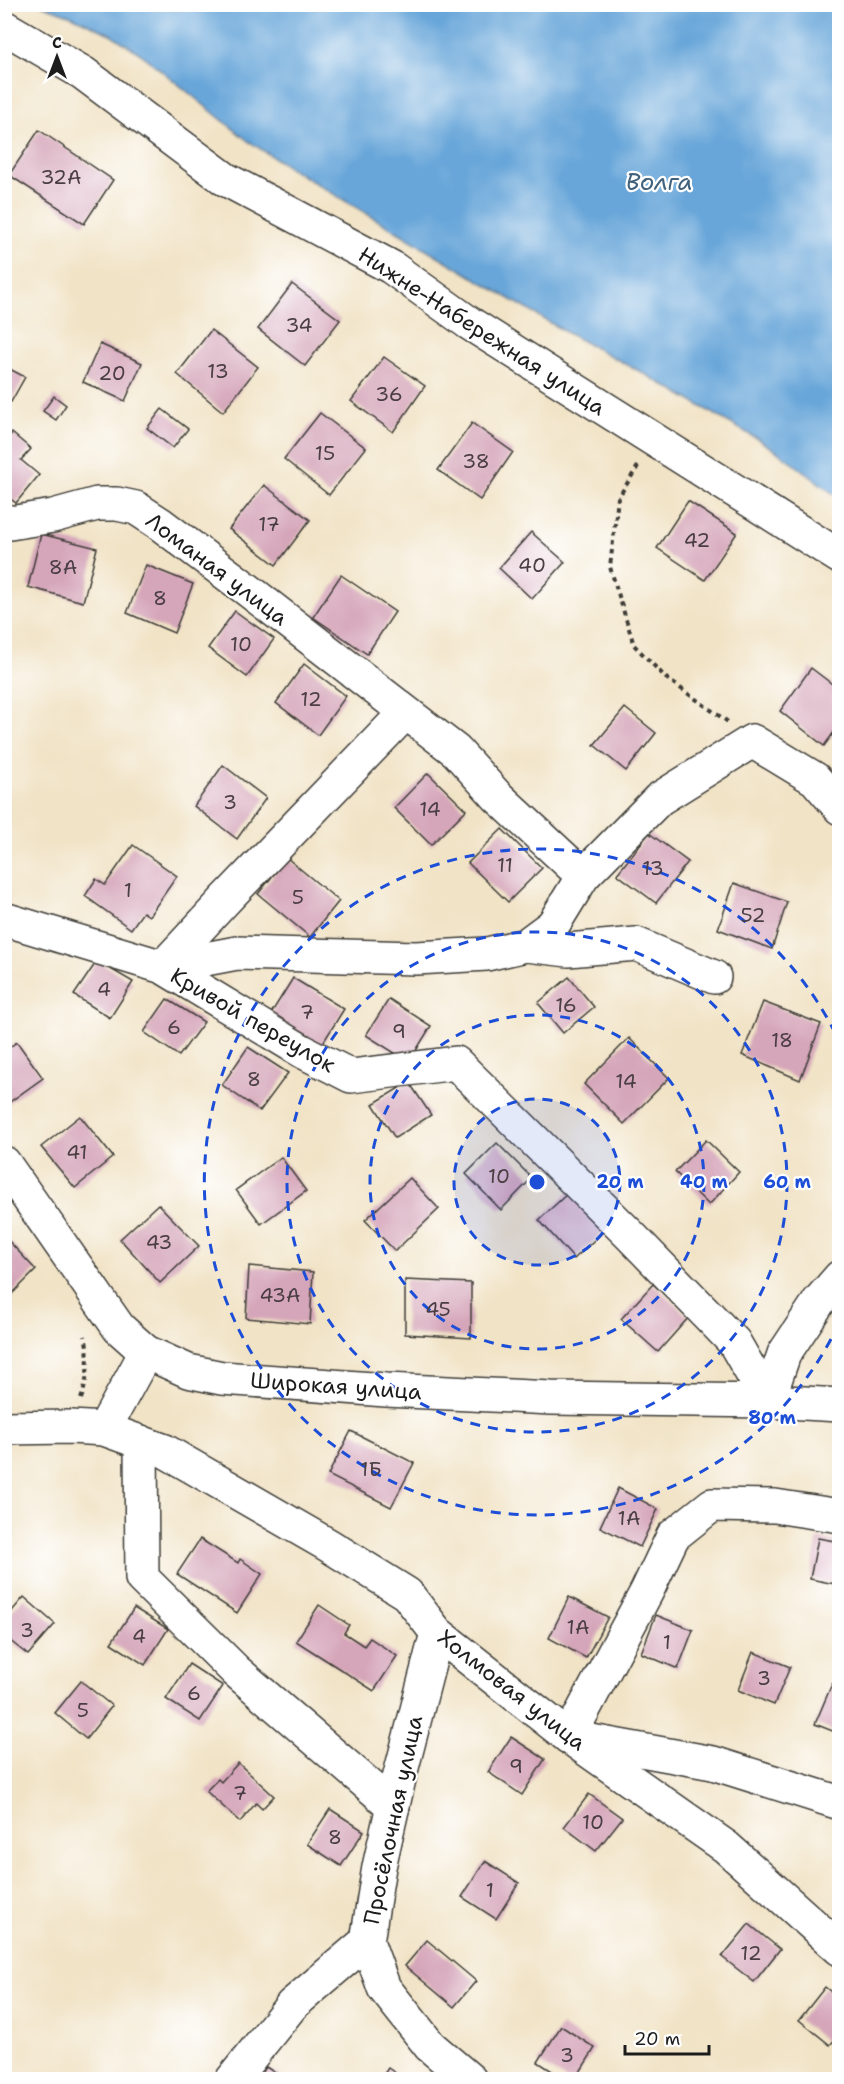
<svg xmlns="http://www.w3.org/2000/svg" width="844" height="2084" font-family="'Shantell Sans',sans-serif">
<rect width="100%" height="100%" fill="#fff"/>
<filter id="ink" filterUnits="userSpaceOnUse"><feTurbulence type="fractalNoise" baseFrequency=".0167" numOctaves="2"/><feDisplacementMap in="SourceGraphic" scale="12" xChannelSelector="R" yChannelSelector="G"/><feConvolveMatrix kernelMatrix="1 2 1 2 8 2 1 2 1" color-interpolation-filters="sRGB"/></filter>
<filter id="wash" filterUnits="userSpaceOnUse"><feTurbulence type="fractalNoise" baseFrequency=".008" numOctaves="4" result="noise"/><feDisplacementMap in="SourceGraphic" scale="24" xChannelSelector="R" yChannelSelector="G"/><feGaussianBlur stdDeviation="1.35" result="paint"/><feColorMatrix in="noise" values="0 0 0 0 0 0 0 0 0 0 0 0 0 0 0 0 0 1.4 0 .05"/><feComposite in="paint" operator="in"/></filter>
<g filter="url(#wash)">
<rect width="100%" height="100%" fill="#f1e3c6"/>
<path fill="#67a6d9" stroke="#42617a" stroke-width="1.5" d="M41,5H839V498L781,454L756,438L641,372L569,334L290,168L248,141L141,54L112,35L72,16Z"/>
<g id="blocks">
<g fill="#d5a6b9">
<path d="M39,130L113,180L84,224L9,175Z"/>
<path d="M292,284L340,320L305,366L258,329Z"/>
<path d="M211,330L258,367L223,412L177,374Z"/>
<path d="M100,344L142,363L125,401L83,382Z"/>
<path d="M384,357L425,386L393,432L351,401Z"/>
<path d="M4,366L25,377L11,402L4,398Z"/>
<path d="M54,396L66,405L56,420L43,411Z"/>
<path d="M162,409L188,429L173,448L147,428Z"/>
<path d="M320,413L366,448L329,495L284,459Z"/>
<path d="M472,423L513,452L480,500L438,470Z"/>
<path d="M12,433L31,449L21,460L39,475L16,503L4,494V442Z"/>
<path d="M264,485L310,520L276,565L229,529Z"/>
<path d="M688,501L737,533L705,580L657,548Z"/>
<path d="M531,532L565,562L532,599L499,568Z"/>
<path d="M41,534L97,548L83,602L28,587Z"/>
<path d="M146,565L193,584L174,633L127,613Z"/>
<path d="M341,575L395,612L367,654L313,617Z"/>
<path d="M235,611L274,639L247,677L208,648Z"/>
<path d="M304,664L346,696L318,735L276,703Z"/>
<path d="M811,668L840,690V724L824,746L780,711Z"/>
<path d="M625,708L656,733L626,771L594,745Z"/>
<path d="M223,765L266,798L237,839L194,806Z"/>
<path d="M428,773L466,810L431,845L394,808Z"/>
<path d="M502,829L542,868L508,902L468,863Z"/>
<path d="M649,833L688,862L656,903L617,874Z"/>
<path d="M133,845L177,876L149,916L143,912L131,929L85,896L96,879L105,885Z"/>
<path d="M287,858L339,901L310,937L258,894Z"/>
<path d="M734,883L787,902L772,949L718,929Z"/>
<path d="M97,961L133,982L110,1018L74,995Z"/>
<path d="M569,977L594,1007L563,1033L538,1003Z"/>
<path d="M293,978L344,1009L321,1046L270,1015Z"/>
<path d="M167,999L204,1022L179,1056L144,1032Z"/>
<path d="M389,999L431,1026L409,1062L366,1035Z"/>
<path d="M763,1002L821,1024L800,1080L742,1055Z"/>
<path d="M629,1038L669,1078L624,1124L584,1084Z"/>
<path d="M17,1042L43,1078L4,1106V1051Z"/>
<path d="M248,1047L288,1073L260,1111L222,1085Z"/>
<path d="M409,1082L431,1115L395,1138L373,1104Z"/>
<path d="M80,1116L113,1157L75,1188L41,1147Z"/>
<path d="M706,1140L739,1172L709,1205L675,1172Z"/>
<path d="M497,1143L532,1178L501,1210L466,1174Z"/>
<path d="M281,1157L306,1191L261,1224L236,1190Z"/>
<path d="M410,1178L439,1209L395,1251L365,1220Z"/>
<path d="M570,1191L605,1230L574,1259L539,1220Z"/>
<path d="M158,1204L199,1246L160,1283L120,1239Z"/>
<path d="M4,1236L36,1270L4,1302Z"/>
<path d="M249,1266L313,1272L310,1324L246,1318Z"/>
<path d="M405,1280L471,1283V1338L405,1334Z"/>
<path d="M653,1284L689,1317L658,1352L621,1319Z"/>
<path d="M351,1431L414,1463L391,1507L328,1475Z"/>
<path d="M618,1488L658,1509L640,1547L600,1527Z"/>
<path d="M818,1538L840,1542V1585L810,1579Z"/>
<path d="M200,1539L238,1563L240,1559L262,1574L237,1613L177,1574Z"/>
<path d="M24,1597L55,1624L28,1655L4,1636V1617L6,1618Z"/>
<path d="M569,1597L608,1617L586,1658L549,1638Z"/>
<path d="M319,1605L349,1625L344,1633L364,1646L370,1638L397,1656L374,1691L296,1641Z"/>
<path d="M134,1608L168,1629L145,1665L111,1643Z"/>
<path d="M656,1615L693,1630L678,1669L641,1653Z"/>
<path d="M753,1652L790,1667L774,1705L738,1690Z"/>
<path d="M189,1664L223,1686L200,1721L166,1699Z"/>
<path d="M81,1681L112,1706L86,1739L55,1713Z"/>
<path d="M832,1684L840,1687V1734L815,1724Z"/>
<path d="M511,1737L545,1759L522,1795L488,1772Z"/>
<path d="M238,1763L274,1796L262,1809L256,1803L240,1822L206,1791L218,1779L221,1782Z"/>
<path d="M589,1794L622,1818L596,1851L564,1827Z"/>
<path d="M330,1809L364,1831L341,1866L307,1844Z"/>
<path d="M485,1861L519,1883L496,1919L462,1897Z"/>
<path d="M749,1924L780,1949L754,1982L722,1957Z"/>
<path d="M427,1940L476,1981L454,2007L405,1966Z"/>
<path d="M825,1987L840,1999V2034L830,2045L799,2020Z"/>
<path d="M561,2026L595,2048L575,2080H566L538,2062Z"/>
<path d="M266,2067L286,2080H258Z"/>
<path d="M388,2068L406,2080H380Z"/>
</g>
</g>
</g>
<g filter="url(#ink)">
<use href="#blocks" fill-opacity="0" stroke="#3c3a36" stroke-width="1.5"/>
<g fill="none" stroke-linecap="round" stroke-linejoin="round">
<defs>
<g id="minor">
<path d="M4,27L83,73L225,179L391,267L469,323L840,557"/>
<path d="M4,520L10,523L53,516L97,504H117L136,508L159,523L248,590L456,751L497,796L583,876"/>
<path d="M4,919L163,967L302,1051L351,1076L456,1063L630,1235L734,1342L768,1401"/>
<path d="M526,945L553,925L583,876L659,799L752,741L815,779L840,808"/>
<path d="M163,967L237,953L416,958L487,954L526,945L568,950L636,944L714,977"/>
<path d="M163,967L226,899L405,713"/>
<path d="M4,1163L119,1328L146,1352L188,1371L222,1378L386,1390L551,1398L768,1401L840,1405"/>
<path d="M768,1401L784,1354L820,1300L840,1277"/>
<path d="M4,1428L71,1427L104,1429L165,1451L328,1545L407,1594L437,1633L569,1737L726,1847L840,1949"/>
<path d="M104,1429L146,1352"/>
<path d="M141,1442L142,1578L236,1671L393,1806"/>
<path d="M437,1633L399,1779L379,1867L367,1941L384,1988L430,2046L470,2080"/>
<path d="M569,1737L647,1591L673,1536L712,1505L775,1506L840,1516"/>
<path d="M580,1739L713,1763L840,1803"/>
<path d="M232,2080L292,2005L367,1941"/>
</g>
</defs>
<use href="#minor" stroke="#3c3a36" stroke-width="36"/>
<g stroke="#3c3a36" stroke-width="4" stroke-dasharray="4.5 4.5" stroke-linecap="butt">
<path d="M638,466L618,498L610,567L634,645L666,678L728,722"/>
<path d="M81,1399C88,1379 90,1356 85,1336"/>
</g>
<use href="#minor" stroke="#fff" stroke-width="33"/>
</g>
</g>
<circle cx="537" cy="1182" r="83" fill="#1d4ed8" fill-opacity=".12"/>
<g fill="none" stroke="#1d4ed8" stroke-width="3" stroke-dasharray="10 8">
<circle cx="537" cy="1182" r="83"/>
<circle cx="537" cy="1182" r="167"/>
<circle cx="537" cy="1182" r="250"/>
<path d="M839 1323A333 333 0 1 1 839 1041"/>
</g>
<g text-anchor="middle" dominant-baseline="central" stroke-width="4.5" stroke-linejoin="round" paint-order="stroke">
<g font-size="20" fill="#4a3e43">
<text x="61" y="177">32А</text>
<text x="299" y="325">34</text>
<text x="218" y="371">13</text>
<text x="112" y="373">20</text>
<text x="389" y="394">36</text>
<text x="325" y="453">15</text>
<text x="476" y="461">38</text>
<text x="269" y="524">17</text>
<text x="697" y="540">42</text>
<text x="532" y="565">40</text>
<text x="63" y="567">8А</text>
<text x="160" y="598">8</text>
<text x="241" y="644">10</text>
<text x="311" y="699">12</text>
<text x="230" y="802">3</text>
<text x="430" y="809">14</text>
<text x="505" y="865">11</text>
<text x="653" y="868">13</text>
<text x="128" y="890">1</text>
<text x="298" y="897">5</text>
<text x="753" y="915">52</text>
<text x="104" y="989">4</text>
<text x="566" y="1005">16</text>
<text x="307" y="1012">7</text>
<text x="174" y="1027">6</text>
<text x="399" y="1031">9</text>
<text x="782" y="1040">18</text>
<text x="254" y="1079">8</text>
<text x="626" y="1081">14</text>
<text x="77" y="1152">41</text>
<text x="499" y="1176">10</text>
<text x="159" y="1242">43</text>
<text x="280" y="1295">43А</text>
<text x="438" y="1309">45</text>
<text x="371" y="1469">1Б</text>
<text x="629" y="1518">1А</text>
<text x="578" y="1627">1А</text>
<text x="27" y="1630">3</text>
<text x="139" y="1636">4</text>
<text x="667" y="1642">1</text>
<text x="764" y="1678">3</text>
<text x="194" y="1693">6</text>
<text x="83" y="1710">5</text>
<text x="516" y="1766">9</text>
<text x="240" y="1793">7</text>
<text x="593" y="1822">10</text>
<text x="335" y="1837">8</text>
<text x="490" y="1890">1</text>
<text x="751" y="1953">12</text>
<text x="567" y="2055">3</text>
</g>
<g font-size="22" fill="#1c1c1c" stroke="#fff">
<text transform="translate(482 331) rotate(33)">Нижне-Набережная улица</text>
<text transform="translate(217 569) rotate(37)">Ломаная улица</text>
<text transform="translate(253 1020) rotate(30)">Кривой переулок</text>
<text transform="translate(336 1386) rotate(4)">Широкая улица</text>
<text transform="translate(512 1690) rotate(38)">Холмовая улица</text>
<text transform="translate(393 1820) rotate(-78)">Просёлочная улица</text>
</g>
<g font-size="24" font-style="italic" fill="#42617a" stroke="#fff">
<text x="659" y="182">Волга</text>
</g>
</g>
<circle cx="537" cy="1182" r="9" fill="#1d4ed8" stroke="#fff" stroke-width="3"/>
<g font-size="18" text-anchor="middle" font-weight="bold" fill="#1d4ed8" stroke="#fff" stroke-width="4.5" stroke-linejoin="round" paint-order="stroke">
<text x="620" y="1188">20 m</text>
<text x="704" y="1188">40 m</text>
<text x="787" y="1188">60 m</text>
<text x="772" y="1424">80 m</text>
</g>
<rect width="844" height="2084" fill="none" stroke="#fff" stroke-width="24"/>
<g transform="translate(57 57)" stroke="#ffffff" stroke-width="4.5" paint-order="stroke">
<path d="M0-4.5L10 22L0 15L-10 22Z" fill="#1c1c1c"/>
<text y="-9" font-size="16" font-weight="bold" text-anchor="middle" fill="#1c1c1c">С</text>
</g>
<path d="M625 2045v9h84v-9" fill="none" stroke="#1c1c1c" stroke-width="3"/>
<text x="634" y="2045" font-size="18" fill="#1c1c1c" stroke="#ffffff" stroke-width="4.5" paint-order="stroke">20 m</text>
</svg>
